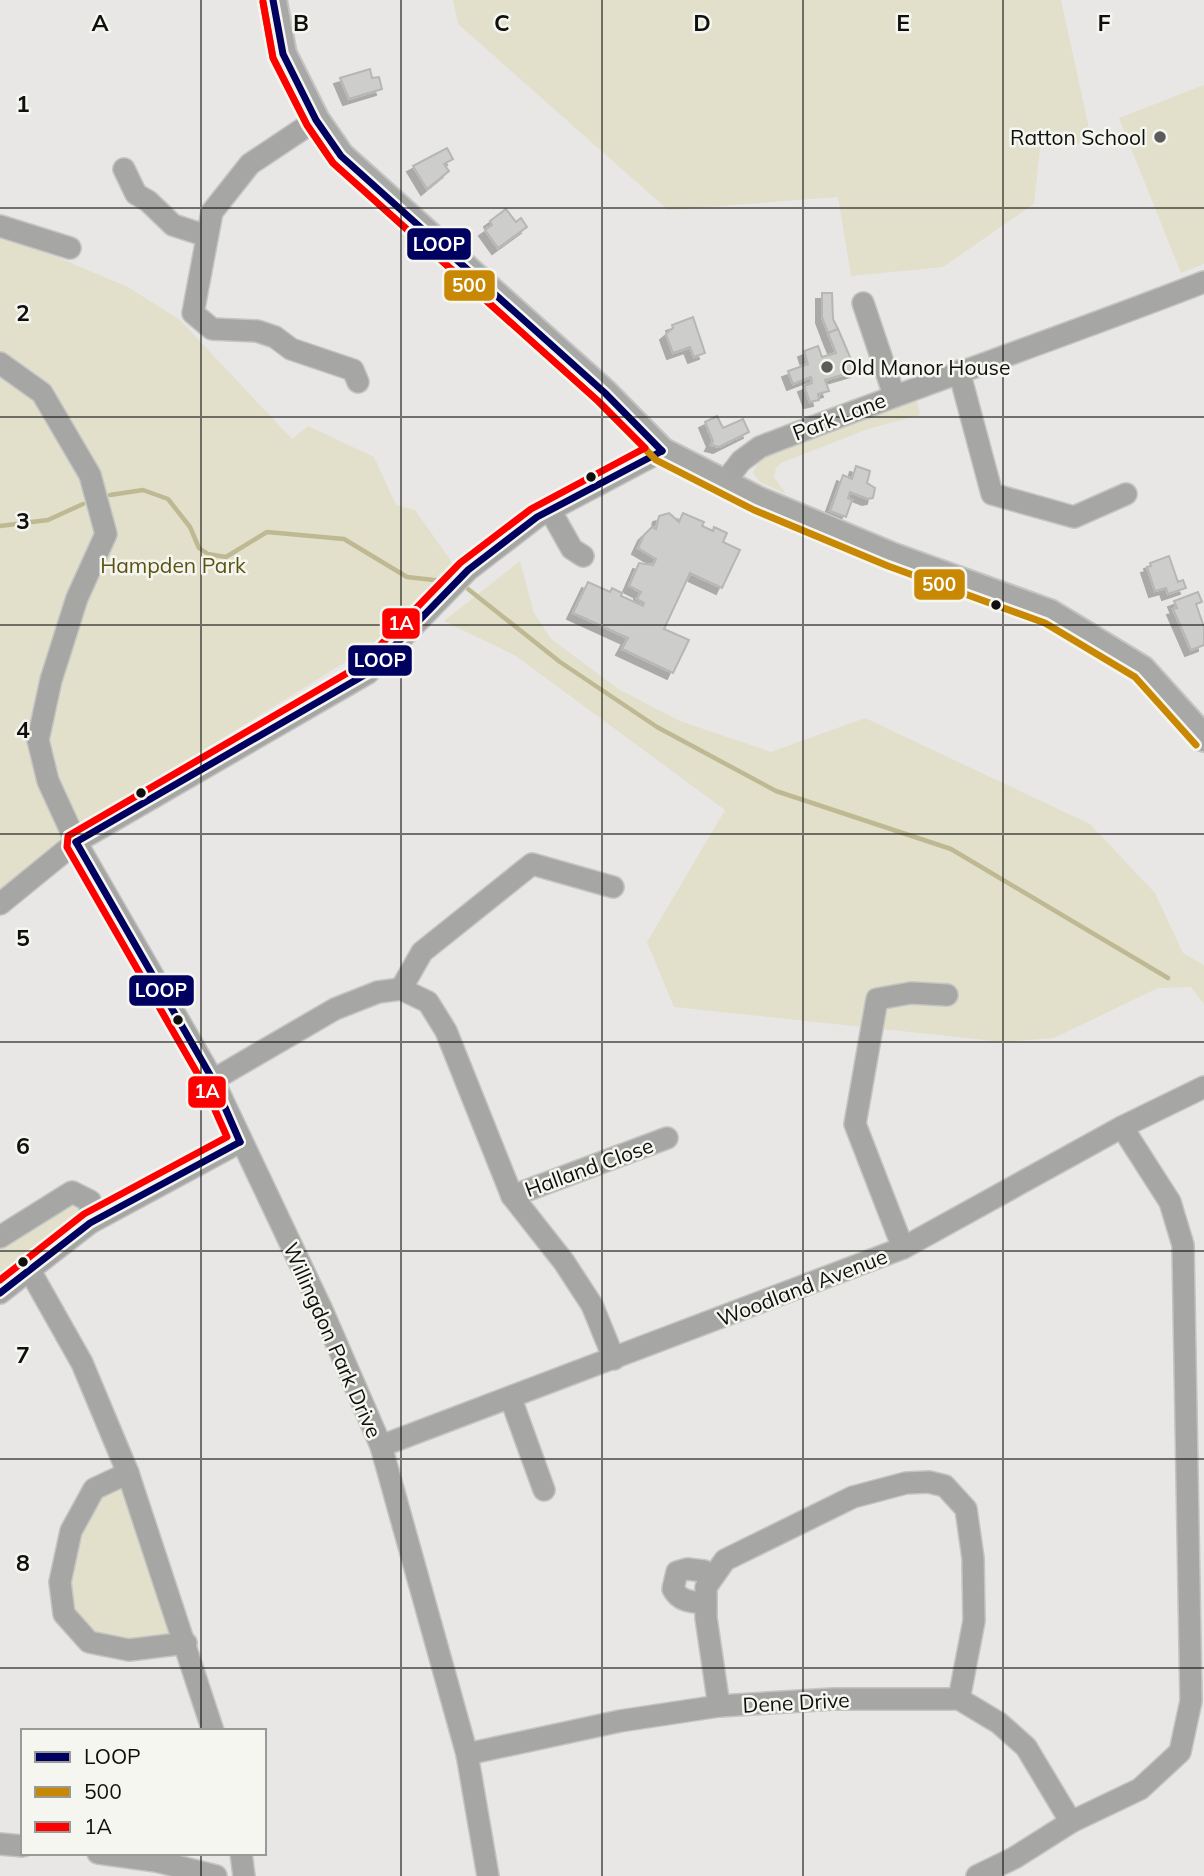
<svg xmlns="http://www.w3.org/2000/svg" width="1204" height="1876" font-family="Mulish,sans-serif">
<defs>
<filter id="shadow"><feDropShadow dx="-6" dy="6" stdDeviation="0" flood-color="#0004"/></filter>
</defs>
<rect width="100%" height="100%" fill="#e8e7e5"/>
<g fill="#e2dfcb">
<path d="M453,0H1061L1092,142L1040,148L1034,204L943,267L851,276L838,197L668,210L458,24Z"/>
<path d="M1204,85V264L1181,273L1119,118Z"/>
<path d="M0,233L128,287L180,320L292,439L308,426L374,457L396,505L415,510L456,568L429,587L384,638L70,833L0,889Z"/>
<path d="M914,401H917L920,415L868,429L781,463L776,468L774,477L786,494L760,482L753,473L757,464L766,457Z"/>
<path d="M520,561L534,613L551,639L620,690L680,721L771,752L865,718L1090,824L1155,893L1183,953L1204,965V1004L1191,987L1158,988L1054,1038L1004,1042L674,1007L647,942L725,810L516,656L444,621Z"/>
<path d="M72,1192L90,1223L0,1293V1237Z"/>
<path d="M128,1473L186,1643L89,1642L64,1614L71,1531L94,1489Z"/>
</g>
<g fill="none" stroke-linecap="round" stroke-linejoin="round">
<g stroke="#beb992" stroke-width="4.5">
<path d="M110,495L143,490L168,499L190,527L199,548L208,554L226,557L267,532L344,539L407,577L443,581"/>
<path d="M0,526L48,520L83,504"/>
<path d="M468,589L560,662L657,727L776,791L951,849L1168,978"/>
</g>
</g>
<g fill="#cdcdcb" stroke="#b6b6b4" stroke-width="2" filter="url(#shadow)">
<path d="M370,69L372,78L379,77L382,89L349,99L340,78Z"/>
<path d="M447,148L453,159L444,164L449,171L427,189L413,166Z"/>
<path d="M506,209L516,222L521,218L527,227L498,248L485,230L492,225L490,221Z"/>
<path d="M822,293H832L833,319L838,329L828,333L822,317Z"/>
<path d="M693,317L705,353L694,357L690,347L673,353L666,334L673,328L672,325Z"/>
<path d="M838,329L856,371L825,380L829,391L818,394L819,400L810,402L804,386L812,383L811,377L793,384L788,371L808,364L804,351L818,346L822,357L836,353L828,333Z"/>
<path d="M717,416L723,428L743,419L749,432L719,447L711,445L713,441L705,422Z"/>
<path d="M856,466L870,471L867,483L875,488L873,498L868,499L850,492L848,498L852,500L846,517L830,511L843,475L852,479Z"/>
<path d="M669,513L679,522L683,513L704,522L702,526L713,531L714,527L727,533L723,542L740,550L722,588L690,573L664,629L689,640L673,673L622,649L628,638L573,613L588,582L610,592L612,588L622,593L621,596L643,606L644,603L637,599L641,592L629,586L639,563L653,565L656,559L638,548L644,535L652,527L656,529L659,516Z"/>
<path d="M1169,556L1178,582L1183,580L1186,588L1168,594L1166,588L1155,591L1147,567L1151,566L1150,563Z"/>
<path d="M1198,592L1202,602L1196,604L1204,627V645L1191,650L1173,609L1177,608L1174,601Z"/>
</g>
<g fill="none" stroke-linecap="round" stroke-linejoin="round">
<defs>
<g id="minor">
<path d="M316,120L250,164L212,212L193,313L212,329L257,331L275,337L291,349L353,370L358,382"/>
<path d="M124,169L136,194L148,201L173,225L207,236"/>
<path d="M0,226L70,248"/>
<path d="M863,303L894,395"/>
<path d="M0,363L42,393L90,475L106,534L77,598L51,680L38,740L48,781L76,842L213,1080L322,1310L381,1446L467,1754L488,1876"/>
<path d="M959,371L992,494L1074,517L1126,494"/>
<path d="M724,483L741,461L760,447C907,390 1057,339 1204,282"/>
<path d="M550,510L572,549L583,556"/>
<path d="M0,904L76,842L368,673L468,570L537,517L662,451"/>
<path d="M401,989L422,952L532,864L613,887"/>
<path d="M213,1080L335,1009L378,992L401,989L428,1002L446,1031L512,1196L564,1262L592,1305L614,1359"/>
<path d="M512,1196L667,1138"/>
<path d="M0,1237L72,1192L90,1201V1223"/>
<path d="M903,1248L855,1124L877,999L911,993L947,995"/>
<path d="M29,1269L82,1363L128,1473L213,1731"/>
<path d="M0,1293L90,1223L240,1142"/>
<path d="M511,1399L544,1490"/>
<path d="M381,1446L903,1248L1122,1127L1204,1087"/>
<path d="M128,1473L94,1489L71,1531L60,1582L64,1614L89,1642L129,1650L186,1643"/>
<path d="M706,1603C692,1602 680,1602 673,1589L677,1572L687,1569L704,1571L710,1578"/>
<path d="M719,1706L706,1618V1587L725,1560L853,1497L906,1483L929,1482L945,1486L966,1509L973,1558L974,1621L959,1699"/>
<path d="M467,1754L620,1721L719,1706L833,1699H959L999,1723L1026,1747L1071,1822"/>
<path d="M0,1844L23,1846"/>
<path d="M98,1853L156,1861L216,1876"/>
<path d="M241,1853L244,1876"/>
<path d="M977,1876L1014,1858L1071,1822L1140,1789L1180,1752L1191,1701L1183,1245L1170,1202L1122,1127"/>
</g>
<path id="major" d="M273,0L283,54L316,120L341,156L605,393L662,451L758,500L892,556L1050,613L1142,669L1204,738"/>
</defs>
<use href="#minor" stroke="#c4c4c3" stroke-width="24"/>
<use href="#major" stroke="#c4c4c3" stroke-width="30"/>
<use href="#minor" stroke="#a6a6a4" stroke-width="21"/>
<use href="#major" stroke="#a8a8a7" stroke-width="26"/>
<defs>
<g id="bus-1">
<path d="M273,0L283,54L316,120L341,156L605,393L662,451"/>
<path d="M76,842L368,673L468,570L537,517L662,451"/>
<path d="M76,842L213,1080L240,1142"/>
<path d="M0,1293L90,1223L240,1142"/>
</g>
<path id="bus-2" d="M263,2L273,58L307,125L333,163L598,401L656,460L754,510L888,566L1045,623L1135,677L1196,745"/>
<path id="bus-3" d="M0,1280L84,1214L227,1137L204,1085L67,847L68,836L361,665L460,563L531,509L645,448L598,401L333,163L307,125L273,58L263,2"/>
</defs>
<use href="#bus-1" stroke="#f6f6f1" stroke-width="12"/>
<use href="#bus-2" stroke="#f6f6f1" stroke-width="12"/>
<use href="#bus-3" stroke="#f6f6f1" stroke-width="12"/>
<use href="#bus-1" stroke="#000060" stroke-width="7"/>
<use href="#bus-2" stroke="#c98803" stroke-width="7"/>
<use href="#bus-3" stroke="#f00" stroke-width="7"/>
</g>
<path fill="none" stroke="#0f0f0d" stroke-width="2" stroke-opacity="0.55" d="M201,0V1731M401,0V1876M602,0V1876M803,0V1876M1003,0V1876M0,208H1204M0,417H1204M0,625H1204M0,834H1204M0,1042H1204M0,1251H1204M0,1459H1204M0,1668H1204M201,1853V1876"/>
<g fill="#5b5b59" stroke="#f6f6f1" stroke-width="2.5">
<circle cx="1160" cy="137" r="7"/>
<circle cx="827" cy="367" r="7"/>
</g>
<g fill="#0f0f0d" stroke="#f6f6f1" stroke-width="2.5">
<circle cx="591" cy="477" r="6"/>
<circle cx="996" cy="605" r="6"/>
<circle cx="141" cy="793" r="6"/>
<circle cx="178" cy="1020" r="6"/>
<circle cx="23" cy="1262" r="6"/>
</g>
<g text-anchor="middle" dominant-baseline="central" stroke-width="5" stroke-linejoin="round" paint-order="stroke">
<g font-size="21" fill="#0f0f0d" stroke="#f6f6f1" text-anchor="end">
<text x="1146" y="137">Ratton School</text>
<text x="841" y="367" text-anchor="start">Old Manor House</text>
</g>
<g font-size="21" fill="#0f0f0d" stroke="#f6f6f1">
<text transform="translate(839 416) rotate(-21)">Park Lane</text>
<text transform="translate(589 1167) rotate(-20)">Halland Close</text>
<text transform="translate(802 1287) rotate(-21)">Woodland Avenue</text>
<text transform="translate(333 1340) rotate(66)">Willingdon Park Drive</text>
<text transform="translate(796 1702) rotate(-3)">Dene Drive</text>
</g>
<g font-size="21" fill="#5b5313" stroke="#f6f6f1">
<text x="173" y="565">Hampden Park</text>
</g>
</g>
<g font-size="23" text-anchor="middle" font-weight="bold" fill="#0f0f0d" stroke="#f6f6f1" stroke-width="5" stroke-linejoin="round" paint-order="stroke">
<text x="100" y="31">A</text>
<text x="301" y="31">B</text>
<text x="502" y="31">C</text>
<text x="702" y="31">D</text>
<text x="903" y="31">E</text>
<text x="1104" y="31">F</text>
<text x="23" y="112">1</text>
<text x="23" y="321">2</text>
<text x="23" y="529">3</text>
<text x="23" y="738">4</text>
<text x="23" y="946">5</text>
<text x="23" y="1154">6</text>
<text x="23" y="1363">7</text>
<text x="23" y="1571">8</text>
</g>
<g stroke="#f6f6f1" stroke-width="2.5">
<rect x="406" y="227" width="66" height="34" rx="7" fill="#000060"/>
<rect x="443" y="269" width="53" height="33" rx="7" fill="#c98803"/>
<rect x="913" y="568" width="53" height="33" rx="7" fill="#c98803"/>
<rect x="381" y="607" width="40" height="33" rx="7" fill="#f00"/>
<rect x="347" y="644" width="66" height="33" rx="7" fill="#000060"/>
<rect x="128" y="974" width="67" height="33" rx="7" fill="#000060"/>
<rect x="187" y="1075" width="40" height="34" rx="7" fill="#f00"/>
</g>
<g font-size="19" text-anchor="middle" font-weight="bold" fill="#fff">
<text x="439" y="251">LOOP</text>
<text x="469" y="292">500</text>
<text x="939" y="591">500</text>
<text x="401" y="630">1A</text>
<text x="380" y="667">LOOP</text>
<text x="161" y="997">LOOP</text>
<text x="207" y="1098">1A</text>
</g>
<rect x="21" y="1729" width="245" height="126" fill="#f6f6f1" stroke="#9a9a96" stroke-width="2"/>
<rect x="35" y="1752" width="35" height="10" fill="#000060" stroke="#9a9a96" stroke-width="2"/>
<text x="84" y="1764" font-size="21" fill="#0f0f0d">LOOP</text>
<rect x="35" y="1787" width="35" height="10" fill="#c98803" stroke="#9a9a96" stroke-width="2"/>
<text x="84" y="1799" font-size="21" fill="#0f0f0d">500</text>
<rect x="35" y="1822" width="35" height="10" fill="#ff0000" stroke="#9a9a96" stroke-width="2"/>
<text x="84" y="1834" font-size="21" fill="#0f0f0d">1A</text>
</svg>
